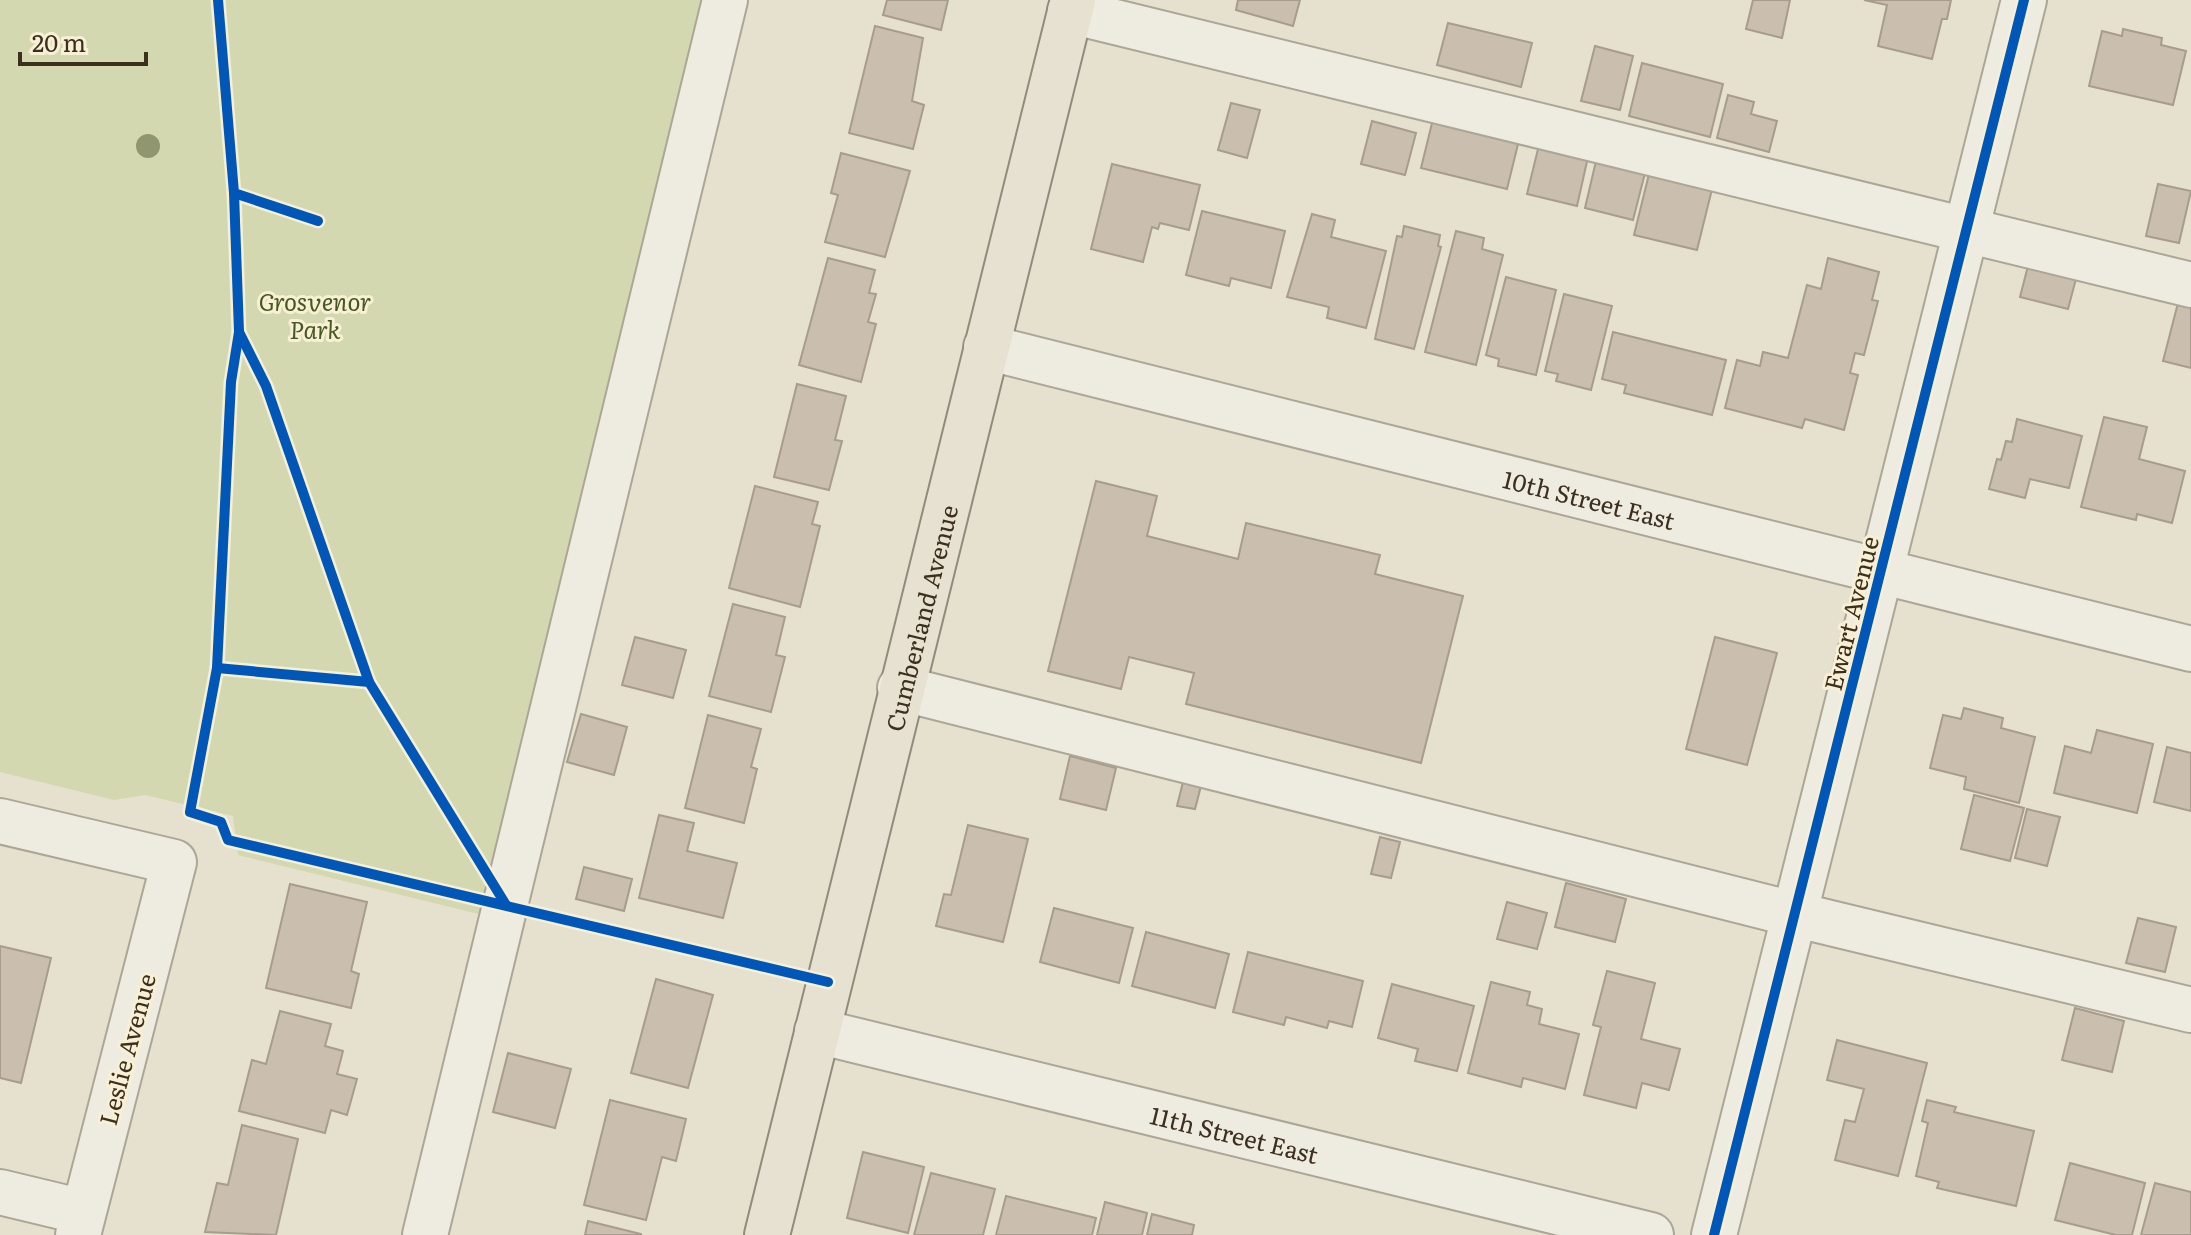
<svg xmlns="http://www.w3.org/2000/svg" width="2191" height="1235" font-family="Literata,serif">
<rect width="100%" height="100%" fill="#e6e1ce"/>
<path fill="#d4d8b0" d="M0,0H713L491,917L238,855L233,816L145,795L114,800L0,772Z"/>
<g fill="#cabfaf" stroke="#a79c8d" stroke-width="2">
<path d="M887,0H948L941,30L883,15Z"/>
<path d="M1238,0H1300L1293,26L1236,10Z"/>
<path d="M1753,0H1790L1782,38L1746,29Z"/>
<path d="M1864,0H1951L1947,19H1942L1932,59L1878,46L1887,5Z"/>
<path d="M1448,23L1532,43L1521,87L1437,65Z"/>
<path d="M875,26L923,38L912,101L924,105L913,149L849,133Z"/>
<path d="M2123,29L2162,38L2161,45L2186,51L2173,105L2089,86L2102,31L2122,36Z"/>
<path d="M1595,46L1633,56L1620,110L1581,101Z"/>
<path d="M1642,63L1723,84L1710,137L1629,116Z"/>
<path d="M1728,95L1754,102L1751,114L1777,121L1769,152L1717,138Z"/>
<path d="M1231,103L1260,110L1247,158L1218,150Z"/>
<path d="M1434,115L1520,136L1507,189L1421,168Z"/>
<path d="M1372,121L1416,133L1405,175L1361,164Z"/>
<path d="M1539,145L1588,157L1577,206L1527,194Z"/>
<path d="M841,153L910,171L885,257L825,242L838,195L831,193Z"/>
<path d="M1596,161L1645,173L1633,220L1585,208Z"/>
<path d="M1112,164L1200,185L1189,230L1160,223L1158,229L1152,227L1143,262L1091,249Z"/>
<path d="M1650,170L1713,185L1697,250L1634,235Z"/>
<path d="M2158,184L2191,191L2179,243L2146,236Z"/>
<path d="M1202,211L1285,231L1271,288L1231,278L1229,286L1186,275Z"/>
<path d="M1312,214L1335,220L1331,237L1386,251L1366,328L1327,318L1329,307L1287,297Z"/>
<path d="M1404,226L1440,235L1438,246L1441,247L1414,349L1375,339L1397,236L1402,237Z"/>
<path d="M1456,231L1484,238L1482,249L1503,255L1476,365L1425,352Z"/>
<path d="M828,258L875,270L869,293L876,294L868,322L876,324L861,382L799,365Z"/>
<path d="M1828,258L1879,272L1872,300L1878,301L1864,355L1855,353L1850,373L1858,375L1844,430L1805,419L1802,428L1725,408L1737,360L1760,366L1763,352L1788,358L1807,285L1821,289Z"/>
<path d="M2029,262L2077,275L2068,309L2020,297Z"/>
<path d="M1506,277L1556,290L1536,375L1498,366L1499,359L1486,355Z"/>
<path d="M1564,294L1612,306L1591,390L1556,381L1558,374L1545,371Z"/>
<path d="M2178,303L2191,306V368L2163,361Z"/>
<path d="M1613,332L1726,360L1712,415L1624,393L1626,385L1602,379Z"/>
<path d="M797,384L846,396L835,440L842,441L829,490L774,477Z"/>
<path d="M2104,417L2147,427L2139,459L2185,471L2172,523L2137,514L2136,520L2081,507Z"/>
<path d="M2017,419L2082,436L2069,488L2030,479L2025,498L1989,489L1997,459L2001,460L2006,441L2012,442Z"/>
<path d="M1096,481L1157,496L1147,536L1238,559L1246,523L1380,555L1375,574L1463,596L1421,763L1186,704L1194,673L1129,657L1121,689L1048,671Z"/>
<path d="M755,486L818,502L812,524L820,526L800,607L729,588Z"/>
<path d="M733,604L785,617L776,655L785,657L771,712L709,696Z"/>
<path d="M635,637L686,650L673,698L622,685Z"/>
<path d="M1715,637L1777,653L1747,765L1686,749Z"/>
<path d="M1964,708L2003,718L2001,728L2035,737L2019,803L1964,789L1966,777L1930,768L1943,715L1961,719Z"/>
<path d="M581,714L627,727L614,775L567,762Z"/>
<path d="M708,715L761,729L751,767L757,769L744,823L685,808Z"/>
<path d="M2097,730L2153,744L2137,813L2054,793L2065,746L2091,753Z"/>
<path d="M2167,747L2191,753V811L2154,802Z"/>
<path d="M1070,756L1116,768L1106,810L1060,799Z"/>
<path d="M1183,782L1201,786L1195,809L1177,806Z"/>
<path d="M1974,795L2024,808L2010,861L1961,849Z"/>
<path d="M2027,809L2060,817L2047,866L2015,858Z"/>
<path d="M659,815L694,823L687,851L737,863L723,918L639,898Z"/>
<path d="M968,825L1028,839L1003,942L936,926L944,894L951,895Z"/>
<path d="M1380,837L1400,842L1391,878L1371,874Z"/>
<path d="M584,867L632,879L624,911L576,899Z"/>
<path d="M1566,883L1626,899L1615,942L1555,927Z"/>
<path d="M290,884L367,902L351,971L359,974L351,1008L266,988Z"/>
<path d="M1507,902L1547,913L1537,949L1497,939Z"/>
<path d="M1054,908L1133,928L1119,983L1040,962Z"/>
<path d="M2138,918L2176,927L2165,972L2126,963Z"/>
<path d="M1146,932L1229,954L1215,1008L1132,986Z"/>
<path d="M0,946L51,958L21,1083L0,1078Z"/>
<path d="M1248,952L1363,981L1352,1027L1329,1021L1327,1028L1286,1017L1284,1025L1233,1012Z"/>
<path d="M1607,971L1655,983L1641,1039L1680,1049L1669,1090L1642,1083L1636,1108L1584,1095L1601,1027L1593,1025Z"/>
<path d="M656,979L713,995L688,1088L631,1073Z"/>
<path d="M1491,982L1530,992L1527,1005L1542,1009L1539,1024L1579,1034L1565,1089L1523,1078L1521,1087L1468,1073Z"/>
<path d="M1392,984L1474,1006L1457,1071L1415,1061L1418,1049L1378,1038Z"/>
<path d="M2075,1008L2124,1021L2112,1072L2062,1060Z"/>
<path d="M280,1011L331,1024L325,1046L343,1051L337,1074L357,1079L347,1115L331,1110L325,1133L239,1111L252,1060L266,1064Z"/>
<path d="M1837,1040L1927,1063L1898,1176L1835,1160L1845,1120L1855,1122L1864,1089L1827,1080Z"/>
<path d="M508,1053L571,1069L555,1128L493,1112Z"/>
<path d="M610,1100L686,1119L676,1161L662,1157L646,1220L584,1205Z"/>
<path d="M1927,1100L1956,1107L1954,1112L2034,1131L2016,1206L1937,1188L1939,1182L1916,1176L1928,1123L1922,1121Z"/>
<path d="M242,1125L298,1139L276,1235L205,1232L217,1183L228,1185Z"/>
<path d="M863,1152L924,1167L908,1233L847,1218Z"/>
<path d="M2070,1163L2145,1183L2132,1235H2116L2055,1220Z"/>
<path d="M931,1173L995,1189L983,1235H914Z"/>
<path d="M2155,1183L2191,1192V1235H2141Z"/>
<path d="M1006,1196L1096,1218L1092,1235H996Z"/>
<path d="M1105,1202L1147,1213L1142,1235H1097Z"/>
<path d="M1152,1214L1194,1225L1192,1235H1147Z"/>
<path d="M588,1221L641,1234V1235H585Z"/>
</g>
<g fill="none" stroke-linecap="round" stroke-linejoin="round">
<defs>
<g id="minor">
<path d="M1070,11L2191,285"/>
<path id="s1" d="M986,347L2191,649"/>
<path d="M900,688L1793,914L2191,1010"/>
<path d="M0,821L174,862L78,1235"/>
<path id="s2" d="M817,1031L1651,1235"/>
<path d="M0,1192L83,1212"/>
<path d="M425,1235L725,0"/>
<path d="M1714,1235L2024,0"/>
</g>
<g id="major">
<path id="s3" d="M767,1235L1073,0"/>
</g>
</defs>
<use href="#minor" stroke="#aca697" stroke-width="48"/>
<use href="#major" stroke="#918b7e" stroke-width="48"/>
<use href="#minor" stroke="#eeebe0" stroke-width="44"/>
<use href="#major" stroke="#e6e1d1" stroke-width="44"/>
<defs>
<g id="cycleway">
<path d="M218,0L234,193L318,221"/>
<path d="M234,193L239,332L231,382L217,668L190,812L221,822L228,840L828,982"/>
<path d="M239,332L266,386L369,682L506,905"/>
<path d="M217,668L369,682"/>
<path d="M1714,1235L2024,0"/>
</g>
</defs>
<use href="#cycleway" stroke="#f8f0d4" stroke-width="15"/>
<use href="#cycleway" stroke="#0057b8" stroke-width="10"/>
</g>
<circle fill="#8f9670" cx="148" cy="146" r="12"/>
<g text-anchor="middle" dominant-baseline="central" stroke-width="6" stroke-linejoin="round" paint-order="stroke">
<g font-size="24" font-style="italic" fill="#475923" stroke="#f8f0d4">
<text x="315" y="300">Grosvenor<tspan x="315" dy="28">Park</tspan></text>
</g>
<g font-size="24" fill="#3c2f1e" stroke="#f8f0d4">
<text stroke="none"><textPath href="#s1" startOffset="622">10th Street East</textPath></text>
<text transform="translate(1850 613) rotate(-76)">Ewart Avenue</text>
<text stroke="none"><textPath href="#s3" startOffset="636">Cumberland Avenue</textPath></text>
<text transform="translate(126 1049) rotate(-75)">Leslie Avenue</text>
<text stroke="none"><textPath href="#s2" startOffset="430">11th Street East</textPath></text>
</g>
</g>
<path d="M20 52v12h126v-12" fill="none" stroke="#3c2f1e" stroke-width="4"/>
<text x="32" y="52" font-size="24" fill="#3c2f1e" stroke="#f8f0d4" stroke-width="6" paint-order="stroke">20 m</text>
</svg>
